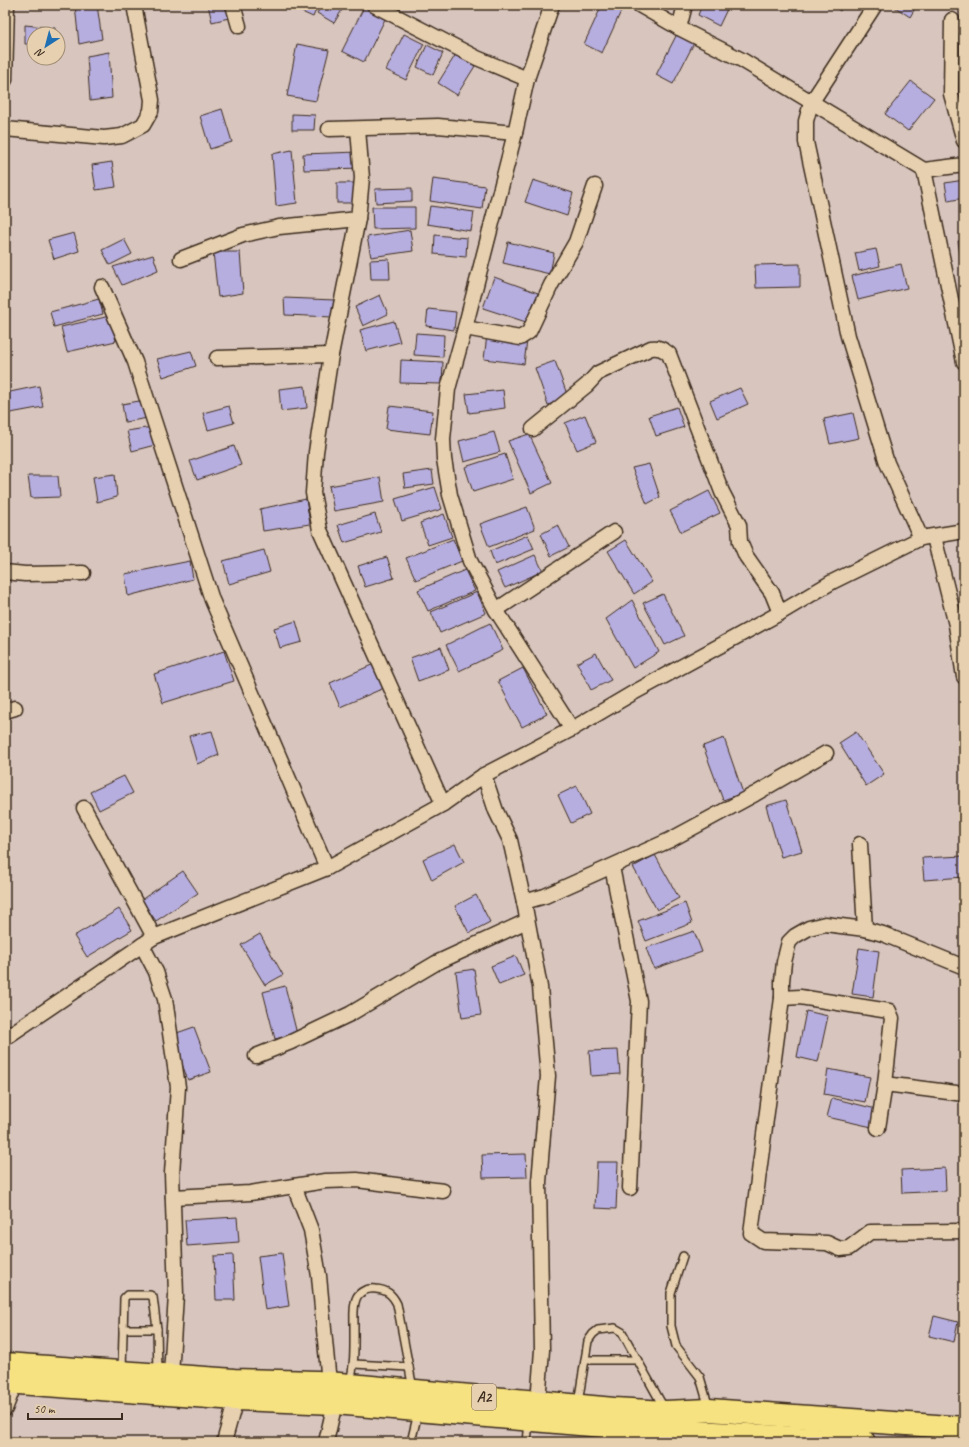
<svg xmlns="http://www.w3.org/2000/svg" width="969" height="1447" font-family="Caveat,sans-serif">
<rect width="100%" height="100%" fill="#d8c6be"/>
<filter id="ink" filterUnits="userSpaceOnUse"><feTurbulence type="fractalNoise" baseFrequency=".025" numOctaves="2"/><feDisplacementMap in="SourceGraphic" scale="8" xChannelSelector="R" yChannelSelector="G"/><feConvolveMatrix kernelMatrix="1 2 1 2 8 2 1 2 1" color-interpolation-filters="sRGB"/></filter>
<g filter="url(#ink)">
<g fill="#b7aee0" stroke="#3b2a1e">
<path d="M75,5H97L102,39L79,44Z"/>
<path d="M208,5H230L233,17L212,22Z"/>
<path d="M292,5H318L313,17L291,7Z"/>
<path d="M322,5H345L334,23L317,13Z"/>
<path d="M365,5H368L387,15L364,62L342,51Z"/>
<path d="M602,5H613L622,9L602,53L584,44Z"/>
<path d="M702,5H729L719,26L698,15Z"/>
<path d="M832,5H844L840,11Z"/>
<path d="M896,5H917L910,17L895,7Z"/>
<path d="M25,25L55,28V34H34V44H25Z"/>
<path d="M404,34L424,44L406,80L386,70Z"/>
<path d="M677,34L694,43L673,84L656,75Z"/>
<path d="M297,44L329,50L316,101L287,96Z"/>
<path d="M427,45L443,53L433,75L417,67Z"/>
<path d="M109,52L112,98L90,101L87,56Z"/>
<path d="M456,54L475,66L457,95L438,83Z"/>
<path d="M911,81L934,98L908,131L885,114Z"/>
<path d="M222,109L232,142L210,149L200,116Z"/>
<path d="M292,114L315,115L314,130H292Z"/>
<path d="M292,150L297,203L276,206L272,154Z"/>
<path d="M358,152L359,168L304,170L303,154Z"/>
<path d="M112,162L116,187L96,190L92,165Z"/>
<path d="M433,179L485,186L482,209L430,201Z"/>
<path d="M533,180L573,193L567,216L525,202Z"/>
<path d="M964,180V198L948,201L945,183Z"/>
<rect x="337" y="183" width="19" height="20"/>
<path d="M412,188V201L376,203L375,189Z"/>
<path d="M430,206L474,212L471,231L427,224Z"/>
<path d="M372,207H415V228L373,229Z"/>
<path d="M410,230L413,251L371,257L367,237Z"/>
<path d="M74,233L79,251L54,259L48,240Z"/>
<path d="M435,235L467,238L466,257L434,254Z"/>
<path d="M124,239L132,254L110,265L102,250Z"/>
<path d="M964,240V261H961L958,241Z"/>
<path d="M508,242L554,253L550,274L503,263Z"/>
<path d="M876,249L880,266L859,271L855,253Z"/>
<path d="M213,252H240L243,293L218,297Z"/>
<path d="M153,255L158,270L122,285L113,267Z"/>
<path d="M389,259L390,279H371L370,260Z"/>
<path d="M800,264V287L756,288L755,265Z"/>
<path d="M901,264L907,288L858,300L852,276Z"/>
<path d="M964,267V284L961,268Z"/>
<path d="M494,277L538,293L526,322L483,308Z"/>
<path d="M380,295L388,314L363,326L355,307Z"/>
<path d="M284,298L335,300L333,317L285,315Z"/>
<path d="M99,299L103,314L54,327L50,312Z"/>
<path d="M428,309L456,312L454,330L426,326Z"/>
<path d="M110,316L116,341L67,352L61,327Z"/>
<path d="M394,321L400,342L366,351L360,330Z"/>
<path d="M416,333L444,335L443,357L414,355Z"/>
<path d="M487,335L527,340L524,364L484,359Z"/>
<path d="M191,351L196,366L163,377L157,359Z"/>
<path d="M401,360L443,362L442,384L400,383Z"/>
<path d="M555,361L568,397L548,405L535,368Z"/>
<path d="M39,386L43,407L5,414V393Z"/>
<path d="M305,386L307,408L281,411L279,389Z"/>
<path d="M740,388L748,404L717,418L710,401Z"/>
<path d="M503,390L505,408L469,413L466,394Z"/>
<path d="M145,400L148,418L125,422L122,404Z"/>
<path d="M229,406L234,423L208,430L203,413Z"/>
<path d="M389,406L433,411L430,434L386,429Z"/>
<path d="M677,407L684,427L656,436L649,416Z"/>
<path d="M853,413L859,438L830,444L824,419Z"/>
<path d="M585,415L596,442L577,450L565,423Z"/>
<path d="M152,427L155,445L132,451L127,431Z"/>
<path d="M494,432L500,452L464,462L459,441Z"/>
<path d="M529,434L552,483L531,493L508,441Z"/>
<path d="M234,446L241,465L197,480L190,461Z"/>
<path d="M505,454L513,479L473,492L465,467Z"/>
<path d="M649,464L660,497L647,504L632,468Z"/>
<path d="M432,470L434,484L405,488L403,474Z"/>
<path d="M115,474L117,497L97,502L93,477Z"/>
<path d="M28,476H58L60,497L31,498Z"/>
<path d="M380,477L384,502L334,511L329,486Z"/>
<path d="M435,487L442,509L402,521L395,499Z"/>
<path d="M709,491L720,513L681,532L670,511Z"/>
<path d="M306,499L310,524L263,531L260,509Z"/>
<path d="M527,507L535,529L489,547L480,524Z"/>
<path d="M375,514L381,532L344,543L338,525Z"/>
<path d="M444,514L452,537L428,545L420,523Z"/>
<path d="M558,525L569,547L551,556L541,534Z"/>
<path d="M528,535L534,549L495,565L490,551Z"/>
<path d="M453,539L462,561L416,580L406,558Z"/>
<path d="M626,540L652,582L634,594L608,551Z"/>
<path d="M264,550L270,572L229,584L223,561Z"/>
<path d="M535,555L543,571L505,588L497,572Z"/>
<path d="M387,557L394,578L365,587L358,566Z"/>
<path d="M190,561L193,579L128,596L125,574Z"/>
<path d="M465,570L475,591L428,611L418,590Z"/>
<path d="M477,592L486,613L440,633L431,612Z"/>
<path d="M663,594L684,636L665,645L643,603Z"/>
<path d="M632,600L659,652L633,668L606,619Z"/>
<path d="M296,621L302,642L280,648L274,628Z"/>
<path d="M490,623L503,650L459,671L446,645Z"/>
<path d="M441,647L449,670L418,681L410,658Z"/>
<path d="M224,651L234,681L163,703L154,674Z"/>
<path d="M596,653L611,680L591,690L577,663Z"/>
<path d="M374,664L384,688L340,707L330,683Z"/>
<path d="M523,668L547,714L522,727L498,681Z"/>
<path d="M212,731L219,755L197,764L189,736Z"/>
<path d="M856,732L884,774L866,786L839,743Z"/>
<path d="M724,738L743,793L723,800L703,746Z"/>
<path d="M124,776L133,793L99,810L90,792Z"/>
<path d="M577,786L590,814L571,823L558,795Z"/>
<path d="M786,800L802,851L781,857L766,806Z"/>
<path d="M455,844L464,862L432,880L423,859Z"/>
<path d="M655,855L679,898L657,910L633,867Z"/>
<path d="M964,856V877L924,880L922,858Z"/>
<path d="M183,871L198,893L156,921L141,900Z"/>
<path d="M476,895L490,922L469,933L455,906Z"/>
<path d="M685,903L692,923L646,941L638,921Z"/>
<path d="M119,909L132,930L87,957L74,936Z"/>
<path d="M694,931L702,952L654,969L646,948Z"/>
<path d="M260,934L283,975L265,985L241,945Z"/>
<path d="M859,948L879,951L873,997L852,994Z"/>
<path d="M516,956L524,975L499,985L491,966Z"/>
<path d="M474,969L481,1015L462,1018L456,972Z"/>
<path d="M285,986L297,1034L275,1039L263,992Z"/>
<path d="M806,1011L828,1016L818,1062L797,1057Z"/>
<path d="M194,1027L211,1072L188,1080L171,1035Z"/>
<path d="M618,1050L620,1074L591,1076L589,1051Z"/>
<path d="M828,1069L870,1077L865,1102L824,1094Z"/>
<path d="M832,1098L876,1109L872,1127L827,1117Z"/>
<path d="M526,1154L527,1177L483,1178L482,1155Z"/>
<path d="M597,1162H618L616,1209L595,1208Z"/>
<path d="M945,1168L946,1191L902,1193L901,1170Z"/>
<path d="M237,1217L239,1242L187,1246L185,1220Z"/>
<path d="M282,1253L289,1306L265,1310L258,1256Z"/>
<path d="M233,1255L235,1300H216L214,1256Z"/>
<path d="M934,1316L958,1322L954,1342L929,1336Z"/>
</g>
<g fill="none" stroke-linecap="round" stroke-linejoin="round">
<defs>
<g id="service">
<path d="M683,1256L671,1293V1326L676,1346L700,1377L709,1408"/>
<path d="M123,1329H157"/>
<path d="M585,1360H637"/>
<path d="M354,1364L409,1367"/>
<path d="M122,1370L124,1298L127,1295H150L153,1297L157,1329L158,1373"/>
<path d="M350,1383C355,1363 354,1344 354,1324C354,1317 353,1307 356,1299C359,1291 368,1288 376,1289C387,1290 392,1294 397,1304L413,1389"/>
<path d="M576,1403L579,1397L588,1341L593,1334L598,1330L615,1328L622,1332L664,1408"/>
<path d="M411,1442L418,1413"/>
<path d="M527,1442L529,1422"/>
</g>
<g id="minor">
<path d="M233,5L239,26"/>
<path d="M374,5L477,58L527,79"/>
<path d="M552,5L527,79L515,133L465,328L448,389L443,439L444,459L450,495L470,561L496,610L572,729"/>
<path d="M639,5L679,28L742,60L924,170L964,165"/>
<path d="M875,5L811,103L806,121V142L848,336L887,463L921,538"/>
<path d="M952,20L951,94L964,141"/>
<path d="M679,28L685,5"/>
<path d="M5,80L7,5"/>
<path d="M5,129L104,138L122,136L143,125L151,111L152,100L134,5"/>
<path d="M329,129L438,126L515,133"/>
<path d="M358,129L362,178L358,219L331,355L316,452L313,493L320,530L443,804"/>
<path d="M924,170L964,362"/>
<path d="M181,259L243,235L279,227L358,219"/>
<path d="M102,287L135,362L212,600L327,868"/>
<path d="M465,328L520,338L529,332L551,285L576,242L595,186"/>
<path d="M217,358L331,355"/>
<path d="M533,429L587,385L598,373L651,348C659,347 663,349 669,354L722,492L739,525L740,542L746,556L772,593L780,613"/>
<path d="M934,537L956,625L964,677"/>
<path d="M5,572L25,574L83,573"/>
<path d="M496,610L614,532"/>
<path d="M5,711L15,708"/>
<path d="M484,775L496,811L510,840L524,902L540,987L548,1076L539,1182L542,1350L538,1402"/>
<path d="M84,808L154,937"/>
<path d="M860,844L865,929"/>
<path d="M612,867L639,1001L630,1188"/>
<path d="M524,902L545,896L670,840L755,794L826,753"/>
<path d="M142,945L156,972L165,999L178,1087L172,1173L176,1295L171,1375"/>
<path d="M964,967L883,934L865,929L825,924L809,928L795,936L789,942L784,962L782,981V998L751,1233L763,1241L827,1243L840,1249L849,1248L870,1232L964,1231"/>
<path d="M782,998L800,997L889,1011L892,1018L885,1084L878,1128"/>
<path d="M5,1038L154,937L327,868L443,804L484,775L572,729L633,693L780,613L832,582L921,538L964,531"/>
<path d="M256,1056L291,1042L350,1014L436,963L527,921"/>
<path d="M885,1084L964,1094"/>
<path d="M294,1186L311,1230L319,1276L329,1383"/>
<path d="M173,1197L250,1193L325,1181L357,1180L443,1191"/>
<path d="M5,1409L15,1383"/>
<path d="M224,1442L236,1399"/>
<path d="M326,1442L335,1403"/>
<path d="M613,1442L614,1427"/>
</g>
<g id="trunk">
<path d="M5,1364L234,1380L317,1382L614,1409L666,1412L709,1410L964,1428"/>
<path d="M5,1382L236,1399L335,1403L614,1427L864,1442"/>
</g>
</defs>
<use href="#service" stroke="#3b2a1e" stroke-width="10"/>
<use href="#minor" stroke="#3b2a1e" stroke-width="17"/>
<use href="#trunk" stroke="#3b2a1e" stroke-width="25"/>
<use href="#service" stroke="#e6d0af" stroke-width="7"/>
<use href="#minor" stroke="#e6d0af" stroke-width="14"/>
<use href="#trunk" stroke="#f7e281" stroke-width="22"/>
</g>
</g>
<g text-anchor="middle" dominant-baseline="central" stroke-width="3" stroke-linejoin="round" paint-order="stroke">
<rect fill="#e6d0af" stroke="#6e5c4a" stroke-width="1" x="472" y="1384" width="24" height="26" rx="3"/>
<g font-size="15" font-weight="bold" fill="#3b2a1e">
<text x="484" y="1397">A2</text>
</g>
</g>
<rect width="969" height="1447" fill="none" stroke="#e6d0af" stroke-width="20"/>
<rect x="10" y="10" width="949" height="1427" fill="none" stroke="#3b2a1e" stroke-width="1.5" filter="url(#ink)"/>
<g transform="translate(46 46) rotate(216)"><circle r="19" fill="#e6d0af" stroke="#a28e75"/>
<path d="M0-3L7 15L0 10L-7 15Z" fill="#1f6fb2"/>
<text y="-6" font-size="11" font-weight="bold" text-anchor="middle" fill="#3b2a1e">N</text>
</g>
<path d="M28 1413v6h94v-6" fill="none" stroke="#3b2a1e" stroke-width="2"/>
<text x="34" y="1413" font-size="12" fill="#3b2a1e" stroke="#e6d0af" stroke-width="3" paint-order="stroke">50 m</text>
</svg>
